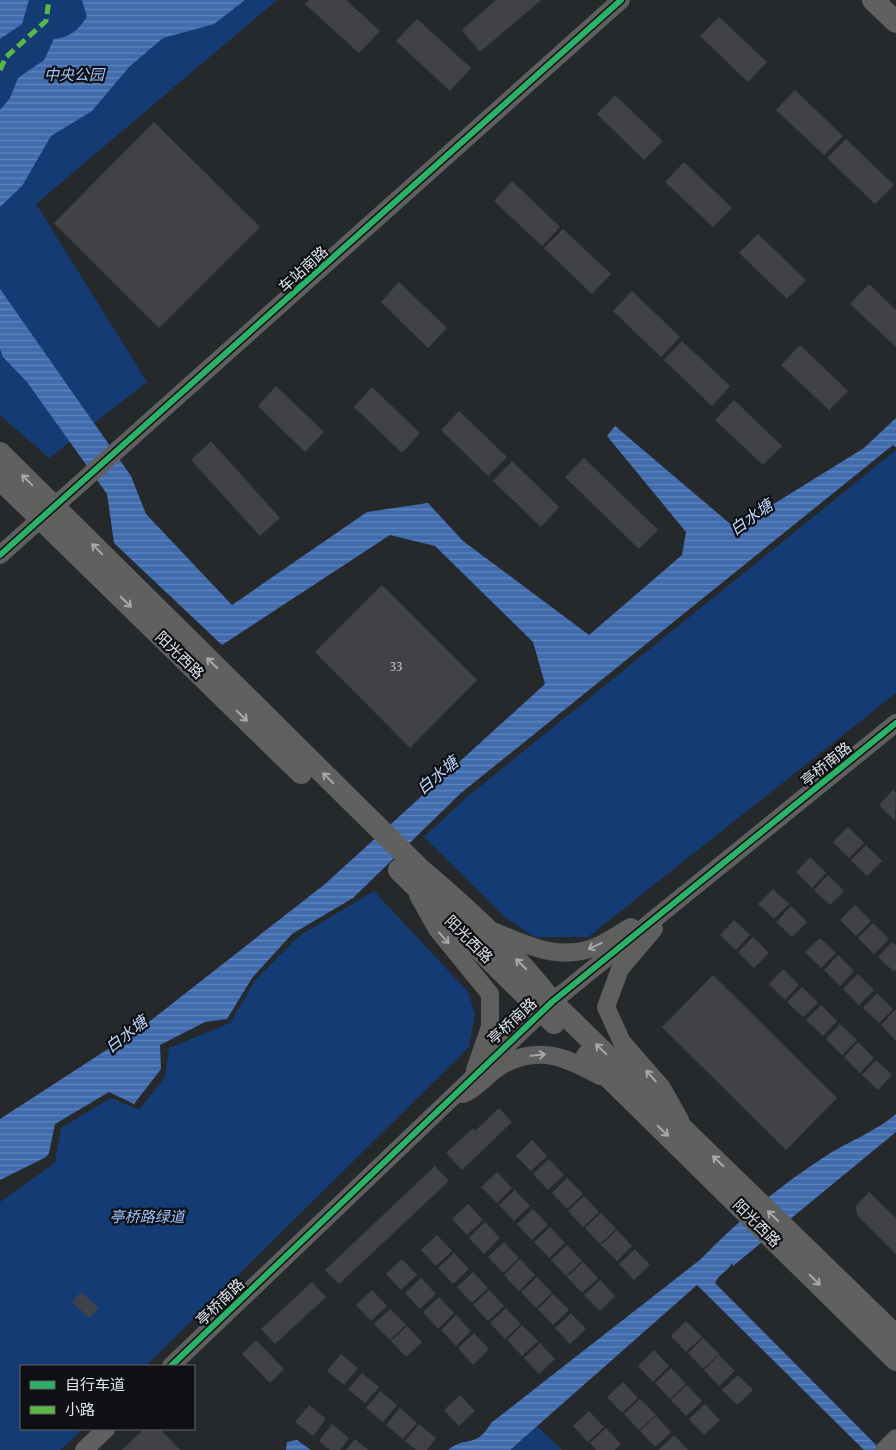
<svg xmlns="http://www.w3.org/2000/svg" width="896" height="1450" font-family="Merriweather,'Noto Sans SC',serif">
<defs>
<pattern id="water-rules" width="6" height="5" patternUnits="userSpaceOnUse" patternTransform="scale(1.25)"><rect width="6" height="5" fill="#406bad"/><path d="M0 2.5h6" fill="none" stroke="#6487bc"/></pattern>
</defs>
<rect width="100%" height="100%" fill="#26292c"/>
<g fill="#143b74">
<path d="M0,0H277L36,204L147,382L49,458L0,415Z"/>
<path d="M896,450V693L588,937H534L506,918L424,837L467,797Z"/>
<path d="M374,891L468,992L475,1015L469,1047L146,1366H21V1429H83L60,1450H0V1202L55,1163L61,1128L111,1098L139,1110L165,1077L169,1048L230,1023L256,979L299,936Z"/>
<path d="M537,1426L562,1450H510Z"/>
</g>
<g fill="url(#water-rules)">
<path d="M0,0H29L22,24L0,39Z"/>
<path d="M82,0H245L214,24L163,38L129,67L92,111L51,136L22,186L0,207V110L10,98L18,78L44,60L54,39C71,37 78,30 87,17Z"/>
<path d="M0,289L131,476L146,514L232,605L367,512L428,503L463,541L589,635L682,555L686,532L607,436L615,426L735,528L864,448L896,418V447L893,445L461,793L353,898L292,934L252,978L227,1019L205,1022L160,1045L161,1069L134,1104L109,1092L55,1124L49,1153L46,1157L0,1180V1119L145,1025L325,884L545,684L533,642L435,546L390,535L222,645L114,543L107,494L27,382L3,357L0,349Z"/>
<path d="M896,1114V1132L733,1266L732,1263C728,1271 719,1274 715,1283L881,1450H864L697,1285L510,1450H448C467,1435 476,1449 491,1423L701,1259C737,1221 780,1186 824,1157C847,1142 875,1132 896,1114Z"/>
<path d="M297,1440L311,1450H286L287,1442Z"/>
</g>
<g fill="#404247">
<path d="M309,0H346L380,31L359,53L305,4Z"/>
<path d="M496,0H541L480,52L462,30Z"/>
<path d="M719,17L767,62L748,82L700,36Z"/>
<path d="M417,19L471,68L450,91L396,41Z"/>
<path d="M795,90L843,136L824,155L776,110Z"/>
<path d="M615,95L663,141L644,160L597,114Z"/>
<path d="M154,122L260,227L159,328L54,223Z"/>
<path d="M846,139L894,185L875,204L827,158Z"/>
<path d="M684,162L732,208L713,227L665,182Z"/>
<path d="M512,181L560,227L542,246L494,201Z"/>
<path d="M563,229L611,274L592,294L544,248Z"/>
<path d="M758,234L806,280L787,299L739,253Z"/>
<path d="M399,282L447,328L428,348L381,302Z"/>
<path d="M869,284L896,310V347L850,304Z"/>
<path d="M632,291L680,337L661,357L613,311Z"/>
<path d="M682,341L730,386L712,406L664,360Z"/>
<path d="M800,345L848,391L829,410L781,365Z"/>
<path d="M276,386L324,432L305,452L258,406Z"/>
<path d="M372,387L420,433L402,453L354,407Z"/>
<path d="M734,400L782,446L763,465L715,420Z"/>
<path d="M459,411L507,457L488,476L441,430Z"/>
<path d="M211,441L280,518L260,536L191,460Z"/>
<path d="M584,458L658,530L639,549L565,477Z"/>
<path d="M512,461L559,507L541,527L493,481Z"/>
<path d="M382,585L477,680L410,748L315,652Z"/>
<path d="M893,790L896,793L895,821L879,805Z"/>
<path d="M848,827L864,843L849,858L833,842Z"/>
<path d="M866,845L882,861L867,876L851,860Z"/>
<path d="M810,857L826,873L812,888L796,872Z"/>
<path d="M828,875L844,891L830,905L814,890Z"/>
<path d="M773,889L789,904L774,919L758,904Z"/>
<path d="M855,905L871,921L856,936L840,920Z"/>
<path d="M791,906L807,922L792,937L776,922Z"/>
<path d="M734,920L750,935L736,950L720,935Z"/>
<path d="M873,923L889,939L874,954L858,938Z"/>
<path d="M753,937L769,953L754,968L738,952Z"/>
<path d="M820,938L836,953L821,968L805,952Z"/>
<path d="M892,942L896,945V970L894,972L878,957Z"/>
<path d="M838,955L854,971L840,986L824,970Z"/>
<path d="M783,969L799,985L785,1000L769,984Z"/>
<path d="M858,974L874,990L859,1005L843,989Z"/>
<path d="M713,975L837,1098L786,1150L662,1027Z"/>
<path d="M802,987L818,1003L803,1017L787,1002Z"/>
<path d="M877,993L893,1009L879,1023L863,1008Z"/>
<path d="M821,1005L837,1021L823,1036L806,1020Z"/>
<path d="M895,1010L896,1011V1041L881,1025Z"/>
<path d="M840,1024L857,1040L842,1055L826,1039Z"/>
<path d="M858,1042L874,1058L860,1073L844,1057Z"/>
<path d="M876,1060L892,1075L878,1090L862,1075Z"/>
<path d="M499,1108L512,1122L462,1170L446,1153L473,1128L475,1131Z"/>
<path d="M532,1140L547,1156L531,1171L516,1156Z"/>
<path d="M549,1159L564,1175L548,1190L533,1174Z"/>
<path d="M435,1166L449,1181L339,1284L325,1270Z"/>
<path d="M497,1172L512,1188L497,1203L481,1187Z"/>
<path d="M567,1178L583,1194L567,1209L552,1193Z"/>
<path d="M515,1190L530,1206L514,1221L499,1205Z"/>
<path d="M869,1192L896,1218V1254L857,1215L856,1206Z"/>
<path d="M584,1196L599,1212L583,1227L568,1211Z"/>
<path d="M468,1204L483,1220L467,1235L452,1219Z"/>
<path d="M533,1209L548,1225L532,1240L517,1224Z"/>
<path d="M601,1213L616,1229L600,1244L585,1228Z"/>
<path d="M485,1222L500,1238L484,1254L469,1238Z"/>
<path d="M550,1227L565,1243L549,1258L534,1242Z"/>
<path d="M617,1230L632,1246L617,1261L601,1245Z"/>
<path d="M437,1235L452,1251L436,1266L421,1250Z"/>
<path d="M504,1242L519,1258L503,1273L488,1257Z"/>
<path d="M567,1245L582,1261L566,1276L551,1260Z"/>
<path d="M635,1249L650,1265L634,1280L619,1264Z"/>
<path d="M454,1253L469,1269L453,1284L438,1268Z"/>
<path d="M402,1259L417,1275L401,1290L386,1274Z"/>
<path d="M520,1259L535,1275L519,1291L504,1275Z"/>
<path d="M583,1262L598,1278L582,1293L567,1277Z"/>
<path d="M473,1272L488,1288L472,1303L457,1287Z"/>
<path d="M537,1277L552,1293L536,1308L521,1292Z"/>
<path d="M421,1278L436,1294L420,1309L405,1293Z"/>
<path d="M600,1280L615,1296L600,1311L584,1295Z"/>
<path d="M312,1282L326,1297L275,1344L261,1329Z"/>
<path d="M372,1290L387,1306L371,1321L356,1305Z"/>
<path d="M489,1290L504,1306L488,1321L473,1305Z"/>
<path d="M81,1292L99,1308L89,1318L72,1302Z"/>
<path d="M553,1294L569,1310L553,1325L538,1309Z"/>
<path d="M439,1297L454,1313L438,1329L423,1312Z"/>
<path d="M506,1308L521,1324L505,1339L490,1323Z"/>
<path d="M390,1309L406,1325L390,1340L374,1324Z"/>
<path d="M571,1313L586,1329L570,1344L555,1328Z"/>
<path d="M456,1315L471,1331L456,1346L441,1330Z"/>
<path d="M686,1321L702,1337L686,1352L671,1336Z"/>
<path d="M522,1325L538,1341L522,1356L507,1340Z"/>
<path d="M407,1326L422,1342L406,1357L391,1341Z"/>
<path d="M474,1333L489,1349L473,1365L458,1348Z"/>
<path d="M703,1338L719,1354L703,1369L688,1353Z"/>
<path d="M256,1340L284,1369L270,1383L242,1354Z"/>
<path d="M540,1343L555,1359L539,1374L524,1358Z"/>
<path d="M654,1350L669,1366L653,1382L638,1366Z"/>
<path d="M341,1354L358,1368L344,1385L327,1371Z"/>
<path d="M719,1355L735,1371L719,1386L704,1370Z"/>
<path d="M671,1368L686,1384L670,1399L655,1383Z"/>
<path d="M362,1373L379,1387L365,1403L348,1389Z"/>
<path d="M738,1375L753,1390L737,1405L722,1390Z"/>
<path d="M623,1382L638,1398L622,1413L607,1397Z"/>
<path d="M687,1385L702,1401L686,1416L671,1400Z"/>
<path d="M380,1391L397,1405L383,1422L366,1408Z"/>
<path d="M460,1395L475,1411L459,1426L444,1410Z"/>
<path d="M640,1399L656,1415L639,1430L624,1414Z"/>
<path d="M705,1404L720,1420L704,1435L689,1419Z"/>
<path d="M309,1405L326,1419L313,1436L295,1422Z"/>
<path d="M400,1408L417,1423L403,1439L386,1425Z"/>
<path d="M589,1411L604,1427L588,1442L573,1426Z"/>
<path d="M656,1416L671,1432L655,1447L640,1431Z"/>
<path d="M332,1424L349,1438L340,1450H330L319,1441Z"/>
<path d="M419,1424L436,1438L427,1450H416L405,1441Z"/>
<path d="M606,1428L621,1444L615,1450H596L590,1443Z"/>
<path d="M144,1429H160L180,1450H122Z"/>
<path d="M674,1435L688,1450H659Z"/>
<path d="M355,1439L368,1450H346Z"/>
</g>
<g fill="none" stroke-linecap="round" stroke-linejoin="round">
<g stroke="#5f5f5e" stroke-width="18">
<path d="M0,555L621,0"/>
<path d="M418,895L437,929L490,994V1027L475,1070"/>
<path d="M654,929L620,969L606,1007L622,1042L662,1088L680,1120"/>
<path d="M493,931C524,944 555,960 590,949C604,945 618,934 631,927"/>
<path d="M463,1094C480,1087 490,1070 506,1063C542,1045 569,1059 600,1076"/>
<path d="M171,1366L552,1002L896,723"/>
<path d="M84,1450L106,1429"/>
<path d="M884,1450L896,1438"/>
</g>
<g stroke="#60605f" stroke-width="22">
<path d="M873,0L896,22"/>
<path d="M0,453L421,870C468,910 514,952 552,1002L896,1336"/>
<path d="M0,479L301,773"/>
<path d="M399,870L554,1023"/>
<path d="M587,1056L896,1360"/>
</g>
<path stroke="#58b947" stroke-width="5" stroke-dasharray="10 5" stroke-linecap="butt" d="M0,70L6,57L46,21L49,0"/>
<defs>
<g id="cycleway">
<path d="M0,555L621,0"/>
<path d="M171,1366L552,1002L896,723"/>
</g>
</defs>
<use href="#cycleway" stroke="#0e1014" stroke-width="9"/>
<use href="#cycleway" stroke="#2db169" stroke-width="6"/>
</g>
<defs><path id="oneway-shaft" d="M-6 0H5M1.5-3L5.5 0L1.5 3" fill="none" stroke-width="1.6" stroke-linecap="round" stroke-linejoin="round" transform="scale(1.25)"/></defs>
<g stroke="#a6a8ab">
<use href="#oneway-shaft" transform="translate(27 480) rotate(-135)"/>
<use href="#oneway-shaft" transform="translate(97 549) rotate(-135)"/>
<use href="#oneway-shaft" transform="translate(126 602) rotate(44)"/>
<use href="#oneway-shaft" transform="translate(212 663) rotate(-135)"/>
<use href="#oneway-shaft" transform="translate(242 716) rotate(44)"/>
<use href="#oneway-shaft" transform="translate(328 778) rotate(-135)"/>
<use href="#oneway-shaft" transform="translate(521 964) rotate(-135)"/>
<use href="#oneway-shaft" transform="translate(601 1049) rotate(-136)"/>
<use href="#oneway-shaft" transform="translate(663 1131) rotate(44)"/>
<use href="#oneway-shaft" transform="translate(718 1161) rotate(-136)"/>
<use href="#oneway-shaft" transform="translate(773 1216) rotate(-136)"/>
<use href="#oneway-shaft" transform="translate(815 1280) rotate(45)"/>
</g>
<g stroke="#a5a8aa">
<use href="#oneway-shaft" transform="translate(444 938) rotate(48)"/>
<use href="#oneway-shaft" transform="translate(595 946) rotate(155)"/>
<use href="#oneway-shaft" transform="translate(538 1055) rotate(-5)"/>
<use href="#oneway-shaft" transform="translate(651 1076) rotate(-131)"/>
</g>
<g text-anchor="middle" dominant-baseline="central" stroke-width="4.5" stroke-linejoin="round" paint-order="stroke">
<g font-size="12" fill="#b7bbc0">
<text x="396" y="666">33</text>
</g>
<g font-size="15" font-style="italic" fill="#9ec4fe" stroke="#0e1014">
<text x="74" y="74">中央公园</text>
<text x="147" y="1216">亭桥路绿道</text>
</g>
<g font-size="15" fill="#dfe3e9" stroke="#0e1014">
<text transform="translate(303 269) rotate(-42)">车站南路</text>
<text transform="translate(180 655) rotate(44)">阳光西路</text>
<text transform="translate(826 764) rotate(-39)">亭桥南路</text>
<text transform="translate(469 939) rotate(45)">阳光西路</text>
<text transform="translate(512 1021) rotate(-43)">亭桥南路</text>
<text transform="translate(757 1223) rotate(45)">阳光西路</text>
<text transform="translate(220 1302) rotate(-44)">亭桥南路</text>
</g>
<g font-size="16" font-style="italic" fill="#bdd7fe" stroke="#0e1014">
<text transform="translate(751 517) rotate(-36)">白水塘</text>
<text transform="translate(437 775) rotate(-40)">白水塘</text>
<text transform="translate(126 1034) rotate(-38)">白水塘</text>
</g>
</g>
<rect x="20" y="1365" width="175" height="65" fill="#0e1014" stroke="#626469"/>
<rect x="30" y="1381" width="25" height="8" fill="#2db169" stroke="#626469"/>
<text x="65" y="1390" font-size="15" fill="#dfe3e9">自行车道</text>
<rect x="30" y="1406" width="25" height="8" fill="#58b947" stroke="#626469"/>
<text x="65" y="1415" font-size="15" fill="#dfe3e9">小路</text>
</svg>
